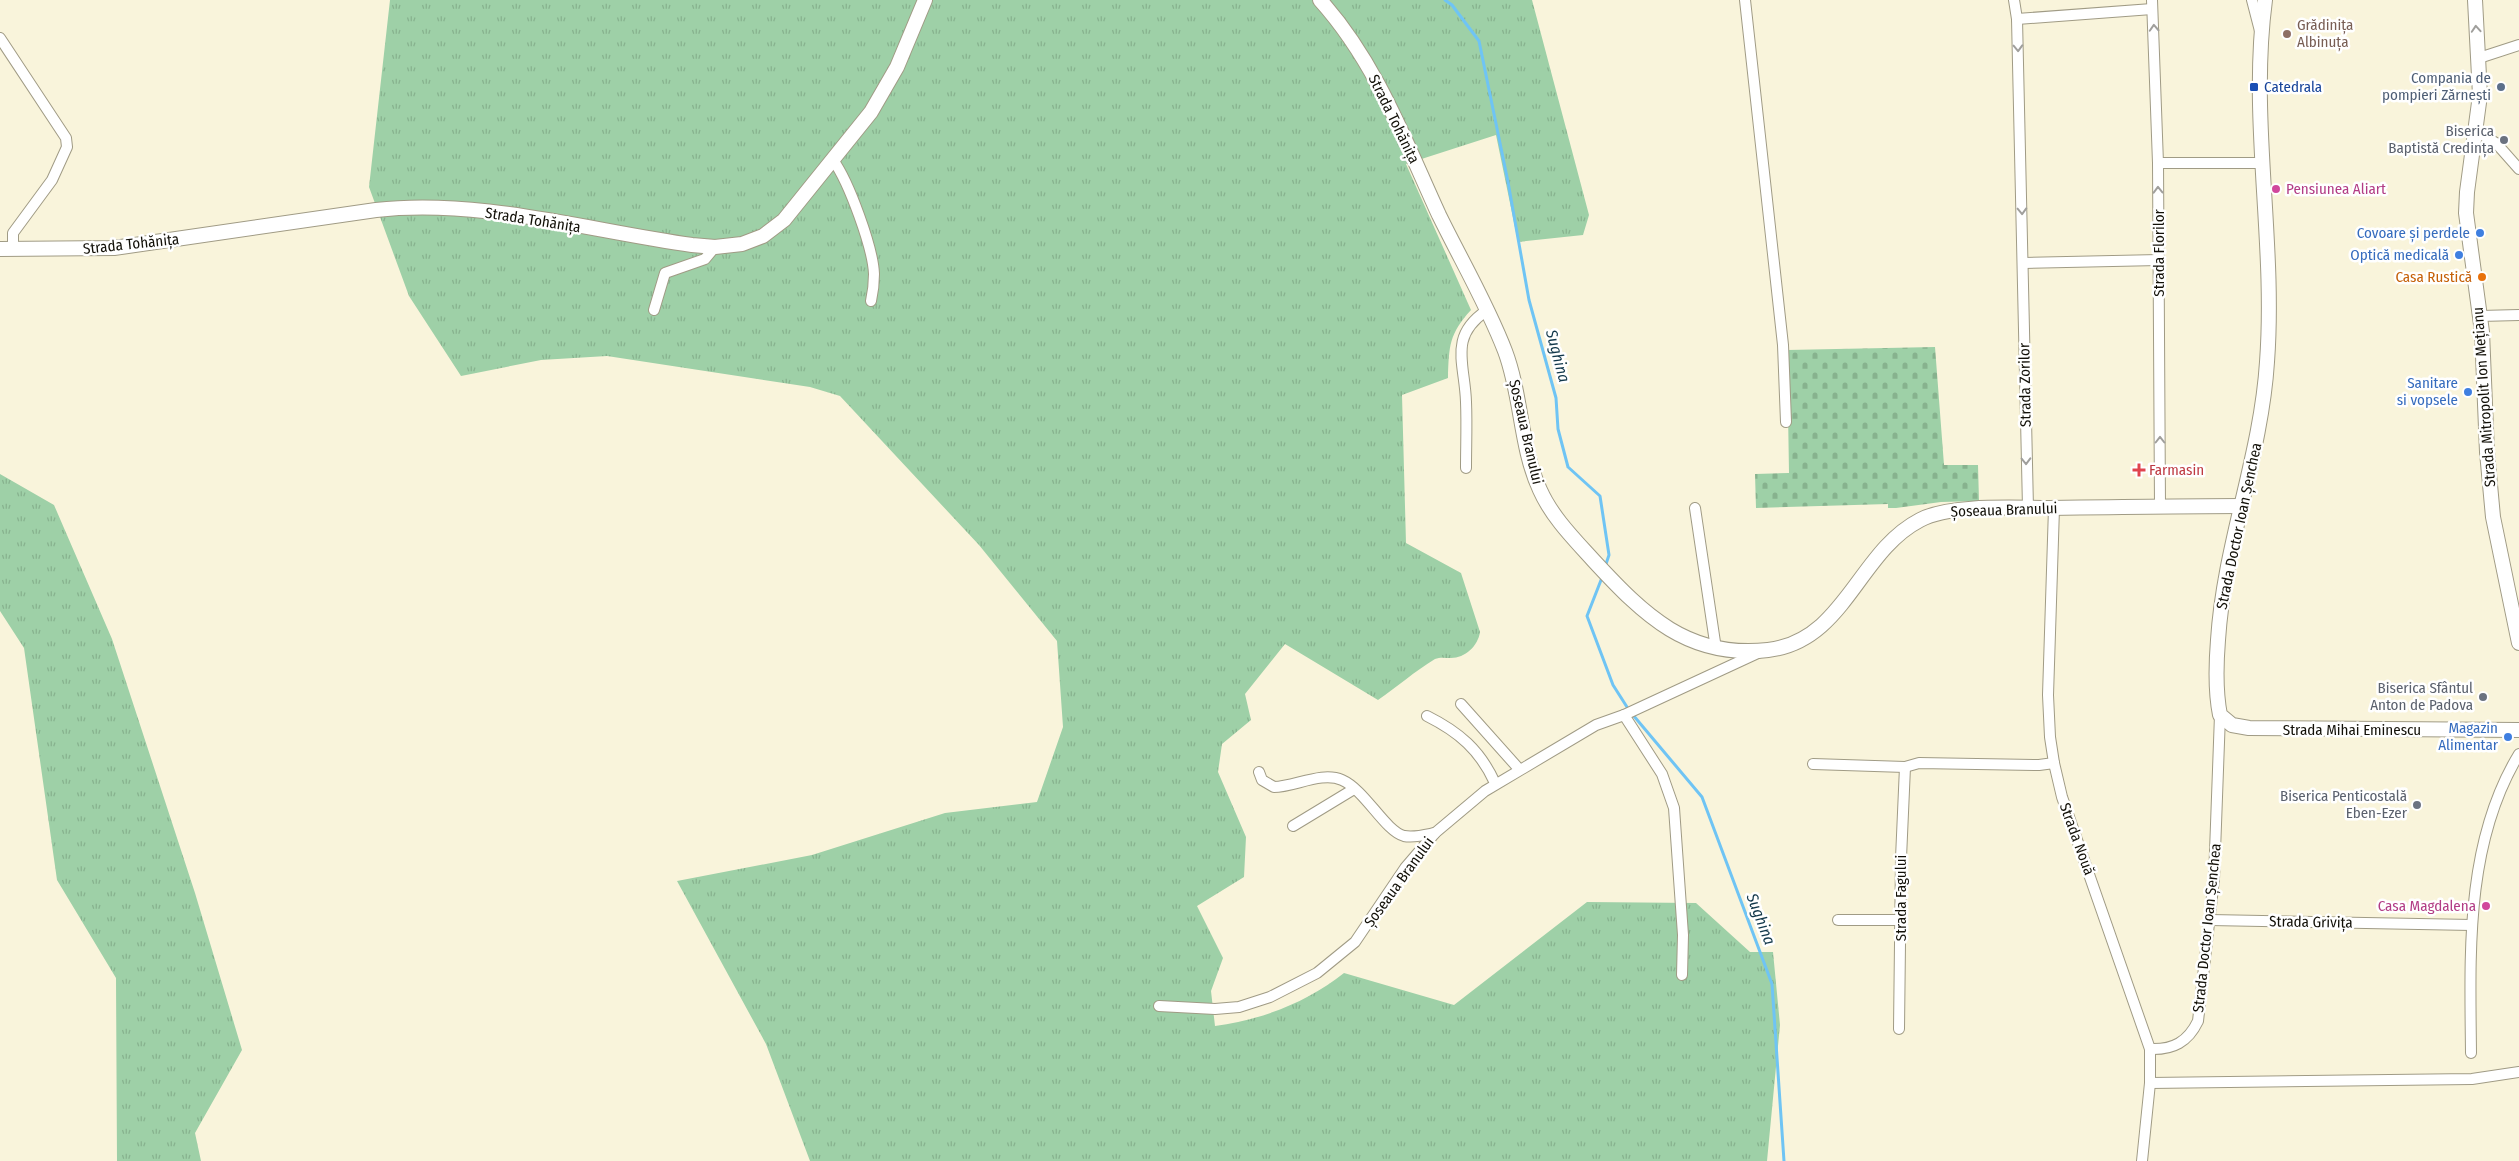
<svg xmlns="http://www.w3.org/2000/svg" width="2519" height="1161" font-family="'Fira Sans Condensed',sans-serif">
<defs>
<pattern id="grass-tufts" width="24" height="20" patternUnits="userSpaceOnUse" patternTransform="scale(1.25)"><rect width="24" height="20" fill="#9ed0a7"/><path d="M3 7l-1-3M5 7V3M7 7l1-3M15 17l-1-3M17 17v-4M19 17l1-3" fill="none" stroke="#87b28e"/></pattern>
<pattern id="cemetery-stones" width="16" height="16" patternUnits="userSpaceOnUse" patternTransform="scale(1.25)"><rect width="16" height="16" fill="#9ed0a7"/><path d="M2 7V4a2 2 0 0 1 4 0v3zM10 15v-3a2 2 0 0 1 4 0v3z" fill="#87b28e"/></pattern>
</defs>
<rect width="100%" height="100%" fill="#f9f4db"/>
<g fill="url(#grass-tufts)">
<path d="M390,0H1532L1589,215L1583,235L1518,242L1496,135L1406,164L1471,310C1449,334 1449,346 1448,378L1402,395L1406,543L1461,573L1480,632C1478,646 1465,658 1451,658C1445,658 1440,657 1435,659C1415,671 1397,687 1378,700L1285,644L1245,694L1251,720L1222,744L1218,772L1246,837L1244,877L1197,906L1223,958L1211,991L1215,1026C1261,1020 1308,1002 1344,973L1454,1005L1587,902L1696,903L1750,952H1773L1780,1025L1767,1161H810L766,1044L677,881L812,855L945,813L1037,802L1063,727L1057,641L979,545L840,396L810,387L607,356L541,360L461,376L409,296L369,187Z"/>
<path d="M0,474L54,505L112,639L195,893L242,1050L195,1133L201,1161H117L116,978L57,880L24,648L0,611Z"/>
</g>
<path fill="url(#cemetery-stones)" d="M1935,347L1944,465H1978L1979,501L1941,502L1896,508H1888V504L1756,508L1755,474L1789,473L1787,350Z"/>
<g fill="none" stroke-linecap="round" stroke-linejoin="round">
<g stroke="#6fc4f4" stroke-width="3">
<path d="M1445,0L1452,5L1479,41L1508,182L1529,300L1556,398L1558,429L1568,467L1600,496L1609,555L1605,567"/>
<path d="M1603,575L1587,616L1613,685L1627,707"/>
<path d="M1633,715L1702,797L1772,984L1784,1161"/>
</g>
<defs>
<g id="street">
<path d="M1745,0L1783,345L1786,422"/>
<path d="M2014,0L2017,19L2028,508"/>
<path d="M2152,0L2158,163L2160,506"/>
<path d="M2252,0L2260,31"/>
<path d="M2017,19L2152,9"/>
<path d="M0,38L66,138L67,147L52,180L13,233V250"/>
<path d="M2479,58L2519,45"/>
<path d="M2477,132L2496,143L2519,169"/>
<path d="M833,160C849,182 873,248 874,274C874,283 873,292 871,301"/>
<path d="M2158,163H2263"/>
<path d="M2024,263L2159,260"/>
<path d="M654,310L665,273L705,259L715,247"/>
<path d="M2480,316L2519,315"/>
<path d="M1466,468C1466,446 1467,424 1466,402C1465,364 1448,337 1486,311"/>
<path d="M1695,508L1716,649"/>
<path d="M2054,508L2048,695L2050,737L2054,763L2062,797L2150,1049V1083L2142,1161"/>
<path d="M1461,704L1519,769"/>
<path d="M1624,715L1662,774L1674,808L1683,935L1682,975"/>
<path d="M1427,716C1459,732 1480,750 1495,783"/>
<path d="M1813,764L1905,767L1919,763L2039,765L2054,763"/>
<path d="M1259,772L1262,780L1274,787C1294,787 1322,771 1342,780C1365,790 1385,831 1404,836C1414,838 1425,835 1435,833"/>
<path d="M1293,826L1354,789"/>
<path d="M1838,920H1900"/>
<path d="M2210,920L2472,925"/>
<path d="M1159,1006L1215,1009L1239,1007L1270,997L1317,973L1355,942L1405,868L1435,833L1485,791L1596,725L1624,715L1760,652"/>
<path d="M1899,1029L1901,858L1905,767"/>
<path d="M2150,1049C2173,1050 2188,1042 2198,1021L2214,879L2220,715"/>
<path d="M2471,1053C2470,952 2465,843 2519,754"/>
<path d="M2150,1083L2472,1079L2519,1072"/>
</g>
<g id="secondary">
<path d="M1320,0C1376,62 1405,141 1439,215C1461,260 1487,304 1505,351C1522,396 1520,447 1540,490C1552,517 1574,539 1594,561C1644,615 1688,659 1768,650C1845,641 1858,552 1920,520C1950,504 2014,508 2049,508C2113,507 2177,506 2241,506"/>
<path d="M2265,0C2249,120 2276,241 2267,362C2261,456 2224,545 2218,640C2216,665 2215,690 2220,715L2232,725L2249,728L2519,730"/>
<path d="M2475,0L2480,95L2467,192L2466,213L2482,332L2487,452L2493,517L2519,643"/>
<path d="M0,249L114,248L376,210C479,198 590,231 692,245L715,247L742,244L763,236L784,220L871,112L897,67L925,0"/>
</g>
</defs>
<use href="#street" stroke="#a09b85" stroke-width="12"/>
<use href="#secondary" stroke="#a09b85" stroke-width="16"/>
<use href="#street" stroke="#fff" stroke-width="10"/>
<use href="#secondary" stroke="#fff" stroke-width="14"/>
</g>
<defs><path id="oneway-chevron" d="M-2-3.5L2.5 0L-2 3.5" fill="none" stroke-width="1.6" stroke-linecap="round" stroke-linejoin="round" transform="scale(1.25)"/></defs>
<g stroke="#a09f9c">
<use href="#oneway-chevron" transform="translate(2154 28) rotate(-93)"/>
<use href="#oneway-chevron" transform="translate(2476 29) rotate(-94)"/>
<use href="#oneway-chevron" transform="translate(2018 48) rotate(88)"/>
<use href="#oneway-chevron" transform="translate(2158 190) rotate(-91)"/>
<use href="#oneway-chevron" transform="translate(2022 211) rotate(88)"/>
<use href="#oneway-chevron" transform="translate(2160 440) rotate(-90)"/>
<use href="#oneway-chevron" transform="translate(2026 461) rotate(89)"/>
</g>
<circle fill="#8d6e63" stroke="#fff" stroke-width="2" cx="2287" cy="34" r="5"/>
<rect fill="#1a4fb4" stroke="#fff" stroke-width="2" x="2249" y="82" width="10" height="10" rx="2.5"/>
<circle fill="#5c6f8a" stroke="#fff" stroke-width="2" cx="2501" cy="87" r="5"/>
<g fill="#6b7280" stroke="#fff" stroke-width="2">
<circle cx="2504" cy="140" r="5"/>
<circle cx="2483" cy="697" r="5"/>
<circle cx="2417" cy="805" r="5"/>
</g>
<g fill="#d1479c" stroke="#fff" stroke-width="2">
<circle cx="2276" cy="189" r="5"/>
<circle cx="2486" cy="906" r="5"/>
</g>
<g fill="#3f7fe0" stroke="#fff" stroke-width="2">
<circle cx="2480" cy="233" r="5"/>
<circle cx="2459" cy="255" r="5"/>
<circle cx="2468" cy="392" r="5"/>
<circle cx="2508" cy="737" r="5"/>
</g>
<circle fill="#e8710a" stroke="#fff" stroke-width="2" cx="2482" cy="277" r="5"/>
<path fill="#e0444e" stroke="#fff" stroke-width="2" d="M2136.5 462.5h5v5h5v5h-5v5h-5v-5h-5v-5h5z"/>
<g text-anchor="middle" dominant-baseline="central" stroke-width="5" stroke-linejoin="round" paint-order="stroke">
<g font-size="15" fill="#785e54" stroke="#fff" text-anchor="start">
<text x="2297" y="25">Grădinița<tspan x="2297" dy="17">Albinuța</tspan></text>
</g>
<g font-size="15" fill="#4e5e75" stroke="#fff" text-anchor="end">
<text x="2491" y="78">Compania de<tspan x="2491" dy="17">pompieri Zărnești</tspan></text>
</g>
<g font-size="15" fill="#164399" stroke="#fff" text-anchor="start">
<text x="2264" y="87">Catedrala</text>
</g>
<g font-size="15" fill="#121008" stroke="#fff">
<text transform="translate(1394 119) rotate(64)">Strada Tohănița</text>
<text transform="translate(533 220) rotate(9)">Strada Tohănița</text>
<text transform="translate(131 244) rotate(-6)">Strada Tohănița</text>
<text transform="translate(2159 253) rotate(-90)">Strada Florilor</text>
<text transform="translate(2025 385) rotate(-91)">Strada Zorilor</text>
<text transform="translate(2484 397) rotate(-94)">Strada Mitropolit Ion Mețianu</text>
<text transform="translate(1526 432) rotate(77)">Șoseaua Branului</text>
<text transform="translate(2004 510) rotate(-2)">Șoseaua Branului</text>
<text transform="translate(2239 526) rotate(-78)">Strada Doctor Ioan Șenchea</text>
<text x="2352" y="730">Strada Mihai Eminescu</text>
<text transform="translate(2077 839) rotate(70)">Strada Nouă</text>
<text transform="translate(1399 882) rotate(-54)">Șoseaua Branului</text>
<text transform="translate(1901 898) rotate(-90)">Strada Fagului</text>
<text transform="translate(2311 922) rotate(1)">Strada Grivița</text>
<text transform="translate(2207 928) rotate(-84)">Strada Doctor Ioan Șenchea</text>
</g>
<g font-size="15" fill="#5b616d" stroke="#fff" text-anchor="end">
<text x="2494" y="131">Biserica<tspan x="2494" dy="17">Baptistă Credința</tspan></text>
<text x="2473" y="688">Biserica Sfântul<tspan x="2473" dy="17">Anton de Padova</tspan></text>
<text x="2407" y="796">Biserica Penticostală<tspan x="2407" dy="17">Eben-Ezer</tspan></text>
</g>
<g font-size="15" fill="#b23c85" stroke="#fff" text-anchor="start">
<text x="2286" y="189">Pensiunea Aliart</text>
<text x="2476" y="906" text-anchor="end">Casa Magdalena</text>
</g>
<g font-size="15" fill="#366cbe" stroke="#fff" text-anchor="end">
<text x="2470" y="233">Covoare și perdele</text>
<text x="2449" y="255">Optică medicală</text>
<text x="2458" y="383">Sanitare<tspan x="2458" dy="17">si vopsele</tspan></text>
<text x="2498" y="728">Magazin<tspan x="2498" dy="17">Alimentar</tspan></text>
</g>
<g font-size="15" fill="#c56008" stroke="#fff" text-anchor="end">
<text x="2472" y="277">Casa Rustică</text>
</g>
<g font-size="15" fill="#be3a42" stroke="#fff" text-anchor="start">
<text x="2149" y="470">Farmasin</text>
</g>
<g font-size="16" font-style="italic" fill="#11374a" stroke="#fff">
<text transform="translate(1558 356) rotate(75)">Sughina</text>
<text transform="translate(1761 919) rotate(69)">Sughina</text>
</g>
</g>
</svg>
